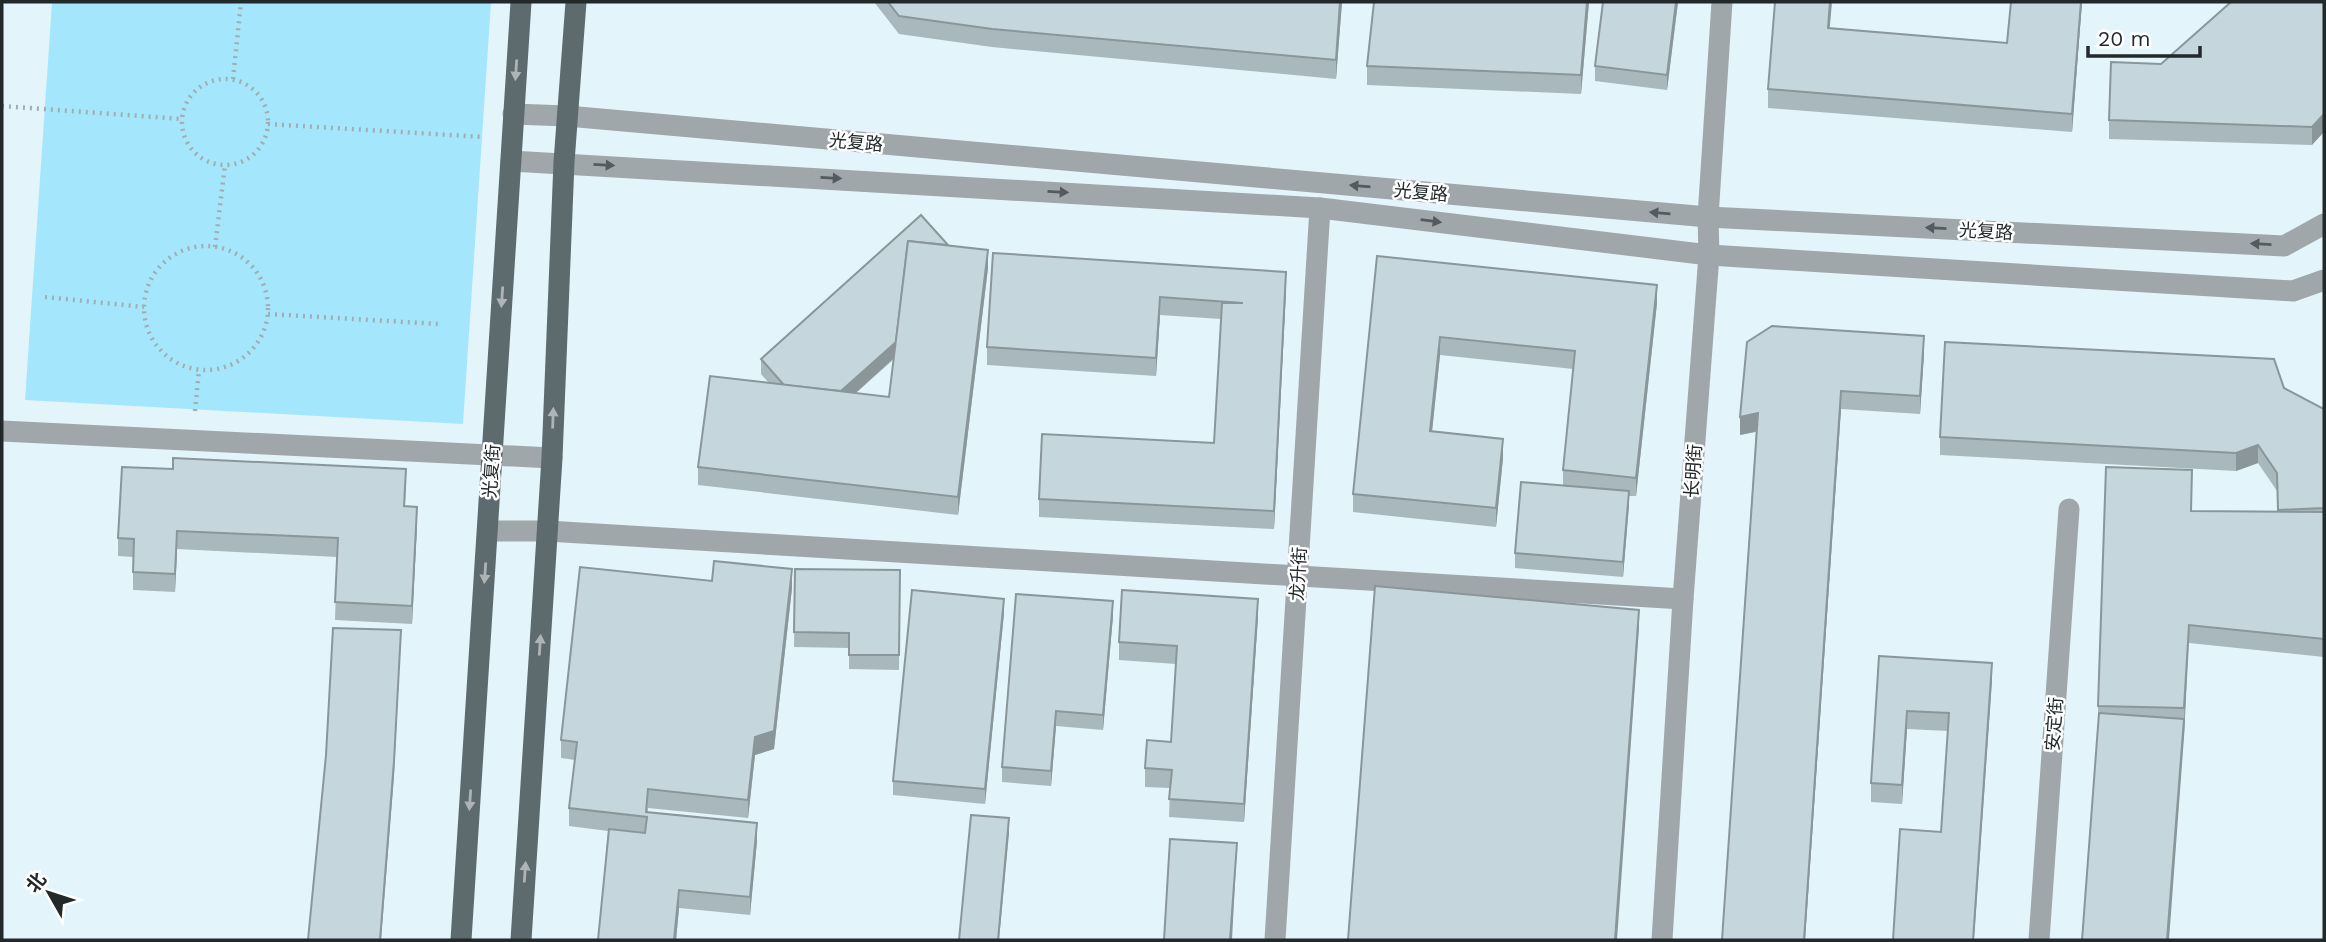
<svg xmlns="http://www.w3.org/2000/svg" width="2326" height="942" font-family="'Work Sans','Noto Sans SC',sans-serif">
<rect width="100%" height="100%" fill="#e3f5fb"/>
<path fill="#a4e7fd" d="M52,2H491L463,424L25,400Z"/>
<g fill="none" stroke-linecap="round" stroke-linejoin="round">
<g stroke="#a0aeb3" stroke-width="4.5" stroke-dasharray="2 5" stroke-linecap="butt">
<circle cx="225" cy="122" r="43"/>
<path d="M233,79L241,2"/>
<path d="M2,106L182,119"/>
<path d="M268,124L484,137"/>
<circle cx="206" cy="308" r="62"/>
<path d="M215,247L225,165"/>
<path d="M45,297L144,307"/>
<path d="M268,314L439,324"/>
<path d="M195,411L199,370"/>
</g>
<g stroke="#a0a7aa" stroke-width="21">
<path d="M513,114L567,116L1708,217L2284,246L2324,224"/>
<path d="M511,161L1320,208L1709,255L2293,291L2324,280"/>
<path d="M2,431L552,458"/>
<path d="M488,531H547L1683,599"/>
<path d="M1275,940L1320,208"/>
<path d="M1662,940L1683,599L1709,255L1708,217L1722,2"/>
<path d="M2039,940L2069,509"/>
</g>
<g stroke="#5d6a6e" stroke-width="21">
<path d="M461,940L521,2"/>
<path d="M521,940L552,458L564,162L576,2"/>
</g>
</g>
<g fill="#a9b8bd" fill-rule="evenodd">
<path d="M874,2H1342L1336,79L992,47L899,34Z"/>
<path d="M1589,2L1581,94L1367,85V66Z"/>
<path d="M1603,2H1678L1667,90L1595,81V66Z"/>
<path d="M2082,2L2072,132L1768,108V89L1830,28L2007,43Z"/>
<path d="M2324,2L2312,145L2109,139V120L2161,64Z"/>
<path d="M948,245L988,268L958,515L698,485V467L769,383L761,374V359ZM894,359L889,397L856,393Z"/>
<path d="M993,253L1286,290L1274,529L1039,517V499L1214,443L1221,319L1160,315L1156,376L987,365V347Z"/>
<path d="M1377,256L1657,303L1636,496H1629L1623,577L1515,568V553L1563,486V470L1573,369L1440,355L1432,432L1503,458L1496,527L1353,512V494Z"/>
<path d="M1924,354L1920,414L1841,409L1805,940H1722L1756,432L1740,435Z"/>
<path d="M2284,388L2324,409V657L2189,643L2184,737L2098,724V706L2192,511L2278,512L2277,491L2258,463L2236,471L1940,455V437Z"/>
<path d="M406,487L405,506L417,525L412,624L335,620L337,557L177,549L175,592L133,590V557L118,556V538Z"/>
<path d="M795,569L900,570L899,670L849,669V648L794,647Z"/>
<path d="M712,581L792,588L774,749L755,755L748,818L648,808V812L757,841L750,915L679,908L676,940H598L608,831L569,826V808L575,760L561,758V740Z"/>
<path d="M1004,613L985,804L893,795V781Z"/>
<path d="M1113,616L1103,730L1056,726L1051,786L1002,782V767Z"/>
<path d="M1258,617L1244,822L1169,817L1170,788L1145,787V768L1171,742L1176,664L1119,660V642Z"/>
<path d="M1879,656L1992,681L1948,731L1907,729L1902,804L1871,802V783Z"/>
</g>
<g fill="#8a969a">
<path d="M1340,2H1342L1336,79V60Z"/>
<path d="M1587,2H1589L1581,94V75Z"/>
<path d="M1676,2H1678L1667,90V75Z"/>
<path d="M1830,2H1832L1828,47V28Z"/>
<path d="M2081,2H2082L2072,132V114Z"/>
<path d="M2324,114V132L2312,145V127Z"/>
<path d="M908,244L896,356L838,409V395Z"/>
<path d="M988,250V268L958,515V497Z"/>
<path d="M1286,272V290L1274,529V511Z"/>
<path d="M1657,285V303L1636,496V478Z"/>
<path d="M1160,297V315L1156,376V358Z"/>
<path d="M1924,336V354L1920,414V396Z"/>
<path d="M1440,337V355L1430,450V431Z"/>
<path d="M1841,391V409L1805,940H1804Z"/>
<path d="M1758,413V431L1740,435V417Z"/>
<path d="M1503,439V458L1496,527V508Z"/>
<path d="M2258,445V463L2236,471V453Z"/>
<path d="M1629,491V506L1623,577V562Z"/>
<path d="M417,507V525L412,624V606Z"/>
<path d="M177,531V549L175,592V574Z"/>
<path d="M792,569V588L774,749L755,755L748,818V800L755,737Z"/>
<path d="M1004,599V613L985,804V789Z"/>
<path d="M1258,599V617L1244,822V804Z"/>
<path d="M1113,601V616L1103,730V715Z"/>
<path d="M1639,610V628L1617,940H1615Z"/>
<path d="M2189,625L2184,737L2169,940H2167L2184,720Z"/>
<path d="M401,630L394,776L381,940H380Z"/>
<path d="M1992,663V681L1974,940H1973Z"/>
<path d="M1056,711V726L1051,786V771Z"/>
<path d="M1907,711V729L1902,804V785Z"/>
<path d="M1009,818V833L999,940H998Z"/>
<path d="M757,823V841L750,915V897Z"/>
<path d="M1237,843L1232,940H1230Z"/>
<path d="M679,890V908L676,940H674Z"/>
</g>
<g fill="#c5d6dc" stroke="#8a969a" stroke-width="2">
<path d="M888,2H1340L1336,60L992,29L899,16Z"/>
<path d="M1374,2H1587L1581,75L1367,66Z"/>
<path d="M1603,2H1676L1667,75L1595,66Z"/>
<path d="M1775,2H1830L1828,28L2007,43L2011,2H2081L2072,114L1768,89Z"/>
<path d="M2231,2H2324V114L2312,127L2109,120L2111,62L2161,64Z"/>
<path d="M921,215L948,245L908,241L896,342L841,391L784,385L761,359Z"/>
<path d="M908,241L988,250L958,497L698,467L710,376L889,397Z"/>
<path d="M993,253L1286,272L1274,511L1039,499L1042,434L1214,443L1222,303H1243L1160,297L1156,358L987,347Z"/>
<path d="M1377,256L1657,285L1636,478L1563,470L1575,351L1440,337L1430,431L1503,439L1496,508L1353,494Z"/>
<path d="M1772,326L1924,336L1920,396L1841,391L1804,940H1722L1758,413L1740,417L1747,342Z"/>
<path d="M1945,342L2274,359L2284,388L2324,409V508L2278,510L2277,473L2258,445L2236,453L1940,437Z"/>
<path d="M173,458L406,469L404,506L417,507L412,606L335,602L338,538L177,531L175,574L133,572L134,539L118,538L122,467L173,469Z"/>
<path d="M2106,467L2192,470L2191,511L2324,512V639L2189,625L2184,708L2098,706Z"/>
<path d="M1521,482L1629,491L1623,562L1515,553Z"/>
<path d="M714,561L792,569L774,731L755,737L748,800L648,789L646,812L757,823L750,897L679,890L674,940H598L609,829L645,833L647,817L569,808L577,742L561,740L580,567L712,581Z"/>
<path d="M795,569L900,570L899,655H849V633L794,632Z"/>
<path d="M1375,586L1639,610L1615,940H1348Z"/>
<path d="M912,590L1004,599L985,789L893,781Z"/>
<path d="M1122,590L1258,599L1244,804L1169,799L1172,770L1145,768L1147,740L1171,742L1177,646L1119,642Z"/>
<path d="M1016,594L1113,601L1103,715L1056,711L1051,771L1002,767Z"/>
<path d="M333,628L401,630L394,761L380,940H308L326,755Z"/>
<path d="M1879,656L1992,663L1973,940H1893L1900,829L1941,832L1949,713L1907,711L1902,785L1871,783Z"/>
<path d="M2099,713L2184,719L2167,940H2082Z"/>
<path d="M971,815L1009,818L998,940H959Z"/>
<path d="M1170,839L1237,843L1230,940H1164Z"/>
</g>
<defs><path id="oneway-solid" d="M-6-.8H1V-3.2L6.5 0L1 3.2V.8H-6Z" transform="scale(1.75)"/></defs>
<g fill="#aeb4b6">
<use href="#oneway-solid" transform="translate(516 70) rotate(94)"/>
<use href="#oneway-solid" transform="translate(502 297) rotate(94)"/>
<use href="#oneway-solid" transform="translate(553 418) rotate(-88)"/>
<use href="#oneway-solid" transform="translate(485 573) rotate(94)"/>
<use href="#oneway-solid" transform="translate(540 645) rotate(-86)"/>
<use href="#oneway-solid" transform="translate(470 800) rotate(94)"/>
<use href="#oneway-solid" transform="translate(525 872) rotate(-86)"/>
</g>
<g fill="#545b5e">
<use href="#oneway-solid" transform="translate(604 165) rotate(3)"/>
<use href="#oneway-solid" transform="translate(831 178) rotate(3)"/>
<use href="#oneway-solid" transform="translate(1360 186) rotate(-175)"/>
<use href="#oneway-solid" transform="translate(1058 192) rotate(3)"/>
<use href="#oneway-solid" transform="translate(1660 213) rotate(-175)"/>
<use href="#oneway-solid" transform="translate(1431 221) rotate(7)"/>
<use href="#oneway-solid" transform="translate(1936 228) rotate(-177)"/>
<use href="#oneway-solid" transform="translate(2261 244) rotate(-177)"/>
</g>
<g text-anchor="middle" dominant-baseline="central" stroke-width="5" stroke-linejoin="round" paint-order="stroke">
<g font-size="18" fill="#22292b" stroke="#fff">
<text transform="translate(856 142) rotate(5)">光复路</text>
<text transform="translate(1421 192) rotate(5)">光复路</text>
<text transform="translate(1986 231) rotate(3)">光复路</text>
<text transform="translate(491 471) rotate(-86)">光复街</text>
<text transform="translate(1693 471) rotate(-86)">长明街</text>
<text transform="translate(1298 574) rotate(-87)">龙升街</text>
<text transform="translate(2054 724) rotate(-86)">安定街</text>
</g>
</g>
<rect width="2326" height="942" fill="none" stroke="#22292b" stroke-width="7"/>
<g transform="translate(49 893) rotate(309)" stroke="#ffffff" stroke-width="5" paint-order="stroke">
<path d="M0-5L12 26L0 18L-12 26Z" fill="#22292b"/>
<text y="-10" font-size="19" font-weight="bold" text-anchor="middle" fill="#22292b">北</text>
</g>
<path d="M2088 46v10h112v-10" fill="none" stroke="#22292b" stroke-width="3.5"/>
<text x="2098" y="46" font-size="21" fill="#22292b" stroke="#ffffff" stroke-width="5" paint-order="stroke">20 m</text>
</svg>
